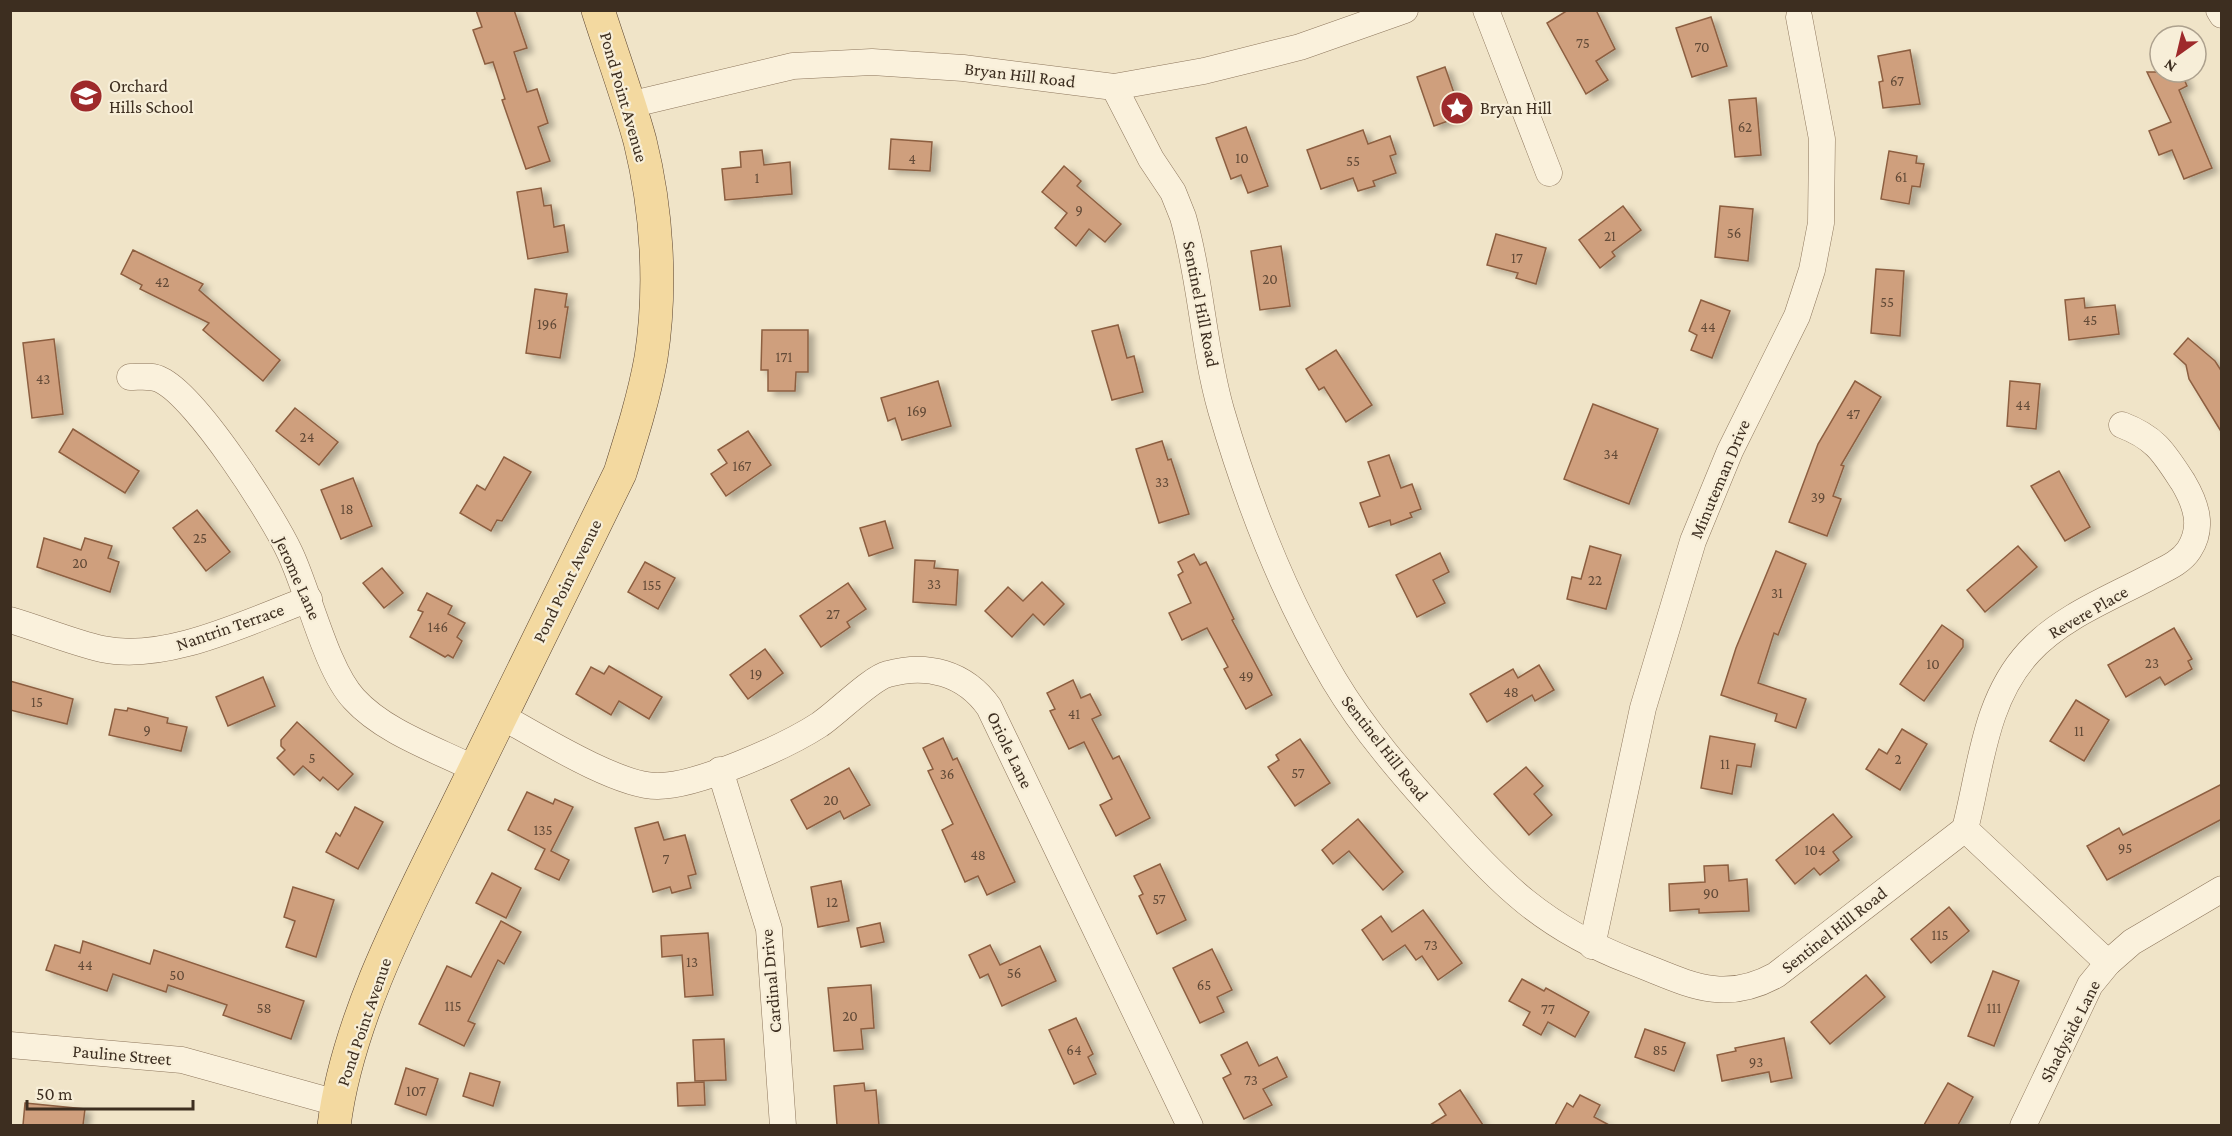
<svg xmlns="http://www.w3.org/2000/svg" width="2232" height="1136" font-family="'Crimson Pro',serif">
<defs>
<filter id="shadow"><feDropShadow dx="6" dy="4" stdDeviation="3" flood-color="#0004"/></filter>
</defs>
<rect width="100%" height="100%" fill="#f0e4c8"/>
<g fill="#cf9f7d" stroke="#8d5f41" stroke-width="1.5" filter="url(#shadow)">
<path d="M476,10H514L527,48L514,52L527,92L537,89L548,123L538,127L550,161L526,169L502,100L505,99L493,62L485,64L473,30L482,27Z"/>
<path d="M1568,10H1596L1615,49L1596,61L1608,80L1586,94L1547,23Z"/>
<path d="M1711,17L1727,66L1692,77L1676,28Z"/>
<path d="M1910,50L1920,104L1883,108L1879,82L1883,81L1878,56Z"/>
<path d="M1445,67L1462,116L1434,126L1417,77Z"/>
<path d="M2147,72H2181L2187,86L2179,90L2212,168L2184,179L2172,150L2159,155L2149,131L2171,122Z"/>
<path d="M1756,98L1761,155L1735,157L1729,100Z"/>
<path d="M1246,127L1268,186L1248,193L1241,175L1231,179L1216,138Z"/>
<path d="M1363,130L1368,144L1390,136L1396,154L1390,156L1396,173L1373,181L1375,186L1358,191L1353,178L1321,189L1307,150Z"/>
<path d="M891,139L932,142L930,171L889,169Z"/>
<path d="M762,150L764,165L790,162L792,194L725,200L722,169L741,167L740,152Z"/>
<path d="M1889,151L1917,156L1916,163L1924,164L1920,187L1912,186L1909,204L1881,199Z"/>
<path d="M1064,166L1081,181L1077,186L1121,224L1105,242L1089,229L1076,246L1055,228L1067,213L1042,192Z"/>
<path d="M541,188L544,206L551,205L554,227L564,225L568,252L528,259L517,192Z"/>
<path d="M1623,206L1641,230L1612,252L1615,256L1600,268L1579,240Z"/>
<path d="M1720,206L1753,209L1748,261L1715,257Z"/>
<path d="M1496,234L1546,248L1536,284L1516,278L1518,273L1487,265Z"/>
<path d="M1281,246L1290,306L1260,310L1251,251Z"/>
<path d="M133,250L203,284L199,290L280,360L263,381L203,330L209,323L140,289L142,285L121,274Z"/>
<path d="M1876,269L1904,271L1900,336L1871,333Z"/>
<path d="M535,289L567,294L565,307H568L560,358L526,353Z"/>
<path d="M2084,298L2085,308L2115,305L2119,334L2069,340L2065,300Z"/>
<path d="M1701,300L1730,311L1712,358L1691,350L1697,335L1689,331Z"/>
<path d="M1118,325L1127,358L1134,356L1143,392L1112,400L1092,331Z"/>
<path d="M762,330H808V372H796L795,391H768V370H761Z"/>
<path d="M2188,338L2215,361L2222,372V433L2189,379L2186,365L2174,354Z"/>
<path d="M54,339L63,414L32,418L23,343Z"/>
<path d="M1336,350L1372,405L1346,422L1324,387L1319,390L1306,369Z"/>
<path d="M938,381L951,426L902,440L895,418L888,421L881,398Z"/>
<path d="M1855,381L1881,397L1841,465L1844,466L1833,496L1841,499L1827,536L1789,522L1818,444Z"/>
<path d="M2010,381L2040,384L2036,429L2007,426Z"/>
<path d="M1593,404L1658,429L1629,504L1564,479Z"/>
<path d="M295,408L338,442L319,465L276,431Z"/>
<path d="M73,429L139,471L125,493L59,452Z"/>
<path d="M748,431L771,465L726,496L711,474L727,463L718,450Z"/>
<path d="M1162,441L1168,460L1171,459L1189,514L1159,523L1136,449Z"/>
<path d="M1389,455L1401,488L1412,484L1421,509L1410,513L1412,517L1391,525L1390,520L1369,527L1360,503L1380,496L1368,462Z"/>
<path d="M504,457L531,472L502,521L497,520L491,531L460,513L477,485L485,490Z"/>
<path d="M2059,471L2090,527L2065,541L2031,486Z"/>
<path d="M353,478L372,526L341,539L321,490Z"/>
<path d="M197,510L230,552L206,571L173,528Z"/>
<path d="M885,521L893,548L869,556L860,528Z"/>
<path d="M44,538L81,550L85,538L112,546L108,558L119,562L110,592L37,567Z"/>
<path d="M1590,546L1621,555L1606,609L1567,599L1572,577L1581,579Z"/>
<path d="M2018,546L2037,567L1985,612L1967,590Z"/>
<path d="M1776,551L1806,564L1778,635L1774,633L1758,683L1806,699L1796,728L1775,721L1777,714L1721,695L1736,648Z"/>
<path d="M1440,553L1449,572L1433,580L1445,603L1417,617L1396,575Z"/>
<path d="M1194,554L1200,565L1206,562L1234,619L1232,620L1272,695L1246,709L1224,669L1228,667L1207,628L1182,640L1169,613L1191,603L1178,575L1183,572L1178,562Z"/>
<path d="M915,560L935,561L934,568L958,570L956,605L913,602Z"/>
<path d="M645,562L675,578L658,609L628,592Z"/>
<path d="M382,568L403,593L384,608L363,583Z"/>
<path d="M1042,582L1064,604L1044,625L1033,614L1012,637L985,611L1008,587L1023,601Z"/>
<path d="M848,583L866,609L847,622L850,627L821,647L800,616Z"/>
<path d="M427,593L452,606L448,614L465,623L457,637L462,641L453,658L448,655L445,657L410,637L423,612L418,610Z"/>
<path d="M1942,625L1963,640V647L1924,701L1900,684Z"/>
<path d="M2174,628L2192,659L2188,661L2192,669L2165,685L2160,677L2126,697L2108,665Z"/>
<path d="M765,649L783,673L748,699L730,675Z"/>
<path d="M1539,665L1554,690L1535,701L1532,695L1487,722L1470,694L1513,669L1518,678Z"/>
<path d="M609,666L662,697L649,719L619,701L611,715L576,694L591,667L604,674Z"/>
<path d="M263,677L275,706L228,726L216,697Z"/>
<path d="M1073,680L1081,698L1090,694L1101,715L1092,719L1113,759L1119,756L1150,818L1116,836L1100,805L1112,799L1084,742L1069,749L1050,711L1055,709L1047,693Z"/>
<path d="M10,681L73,699L67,724L10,710Z"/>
<path d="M2076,700L2109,720L2084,761L2050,741Z"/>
<path d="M128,708L168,718L167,723L187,727L181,751L109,735L115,709L127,711Z"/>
<path d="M297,722L353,774L338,790L323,777L320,781L303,766L294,775L277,758L285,750L281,746V740Z"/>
<path d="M1902,729L1927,744L1900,790L1866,769L1879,749L1887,754Z"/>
<path d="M1710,736L1755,744L1751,767L1737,765L1732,794L1701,788Z"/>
<path d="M943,738L953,760L957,758L1015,882L987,895L978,876L965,882L942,830L953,824L928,771L933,769L923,748Z"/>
<path d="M1300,739L1330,783L1295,806L1268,767L1279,760L1276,755Z"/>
<path d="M1526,767L1543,786L1534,794L1552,815L1529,835L1494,794Z"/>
<path d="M849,768L870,805L844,819L840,811L807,829L791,800Z"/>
<path d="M2222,784V819L2107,880L2087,846L2119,828L2123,835Z"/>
<path d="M527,792L553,804L555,799L573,807L551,851L569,860L559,880L535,869L545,849L508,830Z"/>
<path d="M355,807L383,822L358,869L326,852L336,833L340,836Z"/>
<path d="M1833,814L1852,837L1833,852L1839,860L1820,875L1814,868L1795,884L1776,860Z"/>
<path d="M1358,819L1403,872L1383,890L1349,851L1333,864L1322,850Z"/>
<path d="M658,822L664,840L685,835L696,874L688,876L691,888L672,893L670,887L653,892L635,828Z"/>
<path d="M1160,864L1186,920L1157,934L1139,896L1143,894L1134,876Z"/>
<path d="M1728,865L1729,881L1747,879L1749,911L1699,913V909L1670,911L1669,884L1705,882L1704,866Z"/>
<path d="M492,873L521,888L506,918L476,903Z"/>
<path d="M841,881L849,921L818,927L811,887Z"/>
<path d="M293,887L334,900L316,957L286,947L295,921L284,917Z"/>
<path d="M1949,907L1969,931L1931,963L1911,939Z"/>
<path d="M1423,910L1462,963L1438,980L1422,956L1416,960L1405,945L1383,960L1362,930L1381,916L1392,932Z"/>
<path d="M501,921L521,932L504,964L498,960L468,1021L475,1024L464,1046L419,1024L447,966L471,977Z"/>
<path d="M880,923L884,942L861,947L857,928Z"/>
<path d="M708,933L713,995L685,997L682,955L662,957L661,936Z"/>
<path d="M83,941L150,964L154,950L304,1001L291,1039L223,1015L227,1005L168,985L166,992L113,974L107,991L46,970L55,945L80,953Z"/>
<path d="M990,945L1000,965L1040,946L1056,981L1002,1006L988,974L980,978L969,955Z"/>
<path d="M1212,949L1232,990L1217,997L1224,1012L1200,1023L1173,968Z"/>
<path d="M1993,971L2019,981L1994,1046L1968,1036Z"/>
<path d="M1866,975L1885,997L1830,1044L1811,1022Z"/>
<path d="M1522,979L1544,991L1546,988L1589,1012L1575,1037L1548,1022L1541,1035L1523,1025L1530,1012L1509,1001Z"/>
<path d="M871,985L874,1028L861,1029L863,1049L834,1051L828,988Z"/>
<path d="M1076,1018L1093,1054L1088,1057L1096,1074L1074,1084L1049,1030Z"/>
<path d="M1645,1029L1685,1043L1674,1071L1635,1057Z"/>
<path d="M1784,1038L1792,1078L1771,1082L1769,1072L1722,1081L1717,1055L1736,1051L1735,1048Z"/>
<path d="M724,1039L726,1080L695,1081L693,1040Z"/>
<path d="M1247,1042L1259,1066L1277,1057L1287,1077L1263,1089L1272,1105L1244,1119L1223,1078L1231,1074L1221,1055Z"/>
<path d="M406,1068L438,1079L426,1115L395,1104Z"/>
<path d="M470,1073L500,1082L493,1106L463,1096Z"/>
<path d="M704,1082L705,1105L678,1106L677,1083Z"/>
<path d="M864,1083L865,1091L876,1090L879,1125H837L834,1086Z"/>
<path d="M1948,1083L1973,1097L1958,1125H1924Z"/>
<path d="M1460,1090L1483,1125H1430L1446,1115L1439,1104Z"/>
<path d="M1580,1095L1600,1105L1594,1117L1609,1125H1555L1567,1103L1573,1107Z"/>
<path d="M25,1103L85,1109L83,1125H23Z"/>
</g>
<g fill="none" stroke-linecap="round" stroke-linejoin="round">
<defs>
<g id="minor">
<path d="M1486,10L1549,173"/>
<path d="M2219,10L2222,15"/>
<path d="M1114,87L1151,159L1173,192L1183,217C1201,280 1203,347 1221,410C1248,503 1284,596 1334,680C1364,730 1403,775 1442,818C1501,885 1545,928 1630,961C1684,981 1720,1006 1776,975L1965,829"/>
<path d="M629,105L793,66L872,62L963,68L1114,87L1204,71L1300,47L1405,10"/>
<path d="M130,377C141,377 152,375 161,380C197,397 273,516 290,553C309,593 326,669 354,699C384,732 435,749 475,769"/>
<path d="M10,620C41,629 71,642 102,649C166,663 249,621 309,599"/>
<path d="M501,716C537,736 619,787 658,786C697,786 785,747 819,725C836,714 871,678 888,674C927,663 965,673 989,707L1190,1126"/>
<path d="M720,770L769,929L783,1126"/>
<path d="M1592,946L1643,708L1693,541L1730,451L1797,316L1812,270L1821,223L1822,139L1799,17"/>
<path d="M2108,963L1965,829C1981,768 1984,701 2029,652C2060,618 2108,599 2148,578C2162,570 2180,564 2189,550C2204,527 2196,504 2183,482C2164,453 2156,438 2122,425"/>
<path d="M10,1045L182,1060L337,1103"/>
<path d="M2023,1126L2090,985L2108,963L2132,942L2222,889"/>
</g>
<path id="major" d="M334,1126C347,1020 407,907 454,812C509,699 565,586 620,473C632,435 644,397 651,358C662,287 657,210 640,141C628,97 612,54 598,10"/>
</defs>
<use href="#minor" stroke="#8d765c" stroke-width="27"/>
<use href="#major" stroke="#5b4430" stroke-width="34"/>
<use href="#minor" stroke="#faf1dc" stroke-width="26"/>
<use href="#major" stroke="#f3d9a0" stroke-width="33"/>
</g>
<defs>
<symbol id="school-disc" viewBox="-11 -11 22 22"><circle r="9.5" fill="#9e2a2b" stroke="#f7eed8"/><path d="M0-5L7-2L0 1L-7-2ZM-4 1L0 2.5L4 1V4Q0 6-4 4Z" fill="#fff"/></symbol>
<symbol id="sight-disc" viewBox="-11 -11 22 22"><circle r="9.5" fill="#9e2a2b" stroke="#f7eed8"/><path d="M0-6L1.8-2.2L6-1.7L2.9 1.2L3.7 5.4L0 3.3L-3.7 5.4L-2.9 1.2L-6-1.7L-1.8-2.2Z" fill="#fff"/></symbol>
</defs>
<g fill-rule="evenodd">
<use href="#school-disc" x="67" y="77" width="38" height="38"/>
<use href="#sight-disc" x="1438" y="89" width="38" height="38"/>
</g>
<g text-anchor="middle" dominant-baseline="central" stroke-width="4.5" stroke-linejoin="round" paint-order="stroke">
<g font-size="15" fill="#624a37">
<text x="1583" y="43">75</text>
<text x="1702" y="47">70</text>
<text x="1897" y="81">67</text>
<text x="1745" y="127">62</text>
<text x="1242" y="158">10</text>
<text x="912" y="159">4</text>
<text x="1353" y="161">55</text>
<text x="1901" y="177">61</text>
<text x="757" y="178">1</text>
<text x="1079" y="210">9</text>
<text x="1734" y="233">56</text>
<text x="1610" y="236">21</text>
<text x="1517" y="258">17</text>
<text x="1270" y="279">20</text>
<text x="162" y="282">42</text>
<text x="1887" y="302">55</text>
<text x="2090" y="320">45</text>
<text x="547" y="324">196</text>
<text x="1708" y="327">44</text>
<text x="784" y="357">171</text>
<text x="43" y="379">43</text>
<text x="2023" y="405">44</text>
<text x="917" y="411">169</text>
<text x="1853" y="414">47</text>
<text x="307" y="437">24</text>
<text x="1611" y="454">34</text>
<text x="742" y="466">167</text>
<text x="1162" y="482">33</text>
<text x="1818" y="497">39</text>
<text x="347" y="509">18</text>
<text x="200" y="538">25</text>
<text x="80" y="563">20</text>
<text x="1595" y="580">22</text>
<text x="934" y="584">33</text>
<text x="652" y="585">155</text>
<text x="1777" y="593">31</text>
<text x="833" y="614">27</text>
<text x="438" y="627">146</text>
<text x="2152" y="663">23</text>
<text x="1933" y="664">10</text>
<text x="756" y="674">19</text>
<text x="1246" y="676">49</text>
<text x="1511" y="692">48</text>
<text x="37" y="702">15</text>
<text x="1074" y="714">41</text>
<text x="147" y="730">9</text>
<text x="2079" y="731">11</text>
<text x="312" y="758">5</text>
<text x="1898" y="759">2</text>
<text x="1725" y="764">11</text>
<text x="1298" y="773">57</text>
<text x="947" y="774">36</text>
<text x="831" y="800">20</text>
<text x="543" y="830">135</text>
<text x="2125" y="848">95</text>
<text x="1815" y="850">104</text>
<text x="978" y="855">48</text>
<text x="666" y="859">7</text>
<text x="1711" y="893">90</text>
<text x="1159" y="899">57</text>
<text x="832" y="902">12</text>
<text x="1940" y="935">115</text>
<text x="1431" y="945">73</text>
<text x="692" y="962">13</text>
<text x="85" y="965">44</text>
<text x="1014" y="973">56</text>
<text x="177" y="975">50</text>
<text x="1204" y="985">65</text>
<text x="453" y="1006">115</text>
<text x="264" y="1008">58</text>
<text x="1994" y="1008">111</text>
<text x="1548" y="1009">77</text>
<text x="850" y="1016">20</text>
<text x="1074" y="1050">64</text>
<text x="1660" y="1050">85</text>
<text x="1756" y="1062">93</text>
<text x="1251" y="1080">73</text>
<text x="416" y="1091">107</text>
</g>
<g font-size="18" fill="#3d2e20" stroke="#f7eed8">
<text transform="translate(1020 75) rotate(7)">Bryan Hill Road</text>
<text transform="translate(624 97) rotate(74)">Pond Point Avenue</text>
<text transform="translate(1201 304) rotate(79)">Sentinel Hill Road</text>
<text transform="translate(1720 479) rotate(-67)">Minuteman Drive</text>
<text transform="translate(298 578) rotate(66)">Jerome Lane</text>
<text transform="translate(567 581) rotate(-64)">Pond Point Avenue</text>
<text transform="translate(2088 612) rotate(-30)">Revere Place</text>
<text transform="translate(230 627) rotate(-19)">Nantrin Terrace</text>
<text transform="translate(1385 748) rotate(52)">Sentinel Hill Road</text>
<text transform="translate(1010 750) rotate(64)">Oriole Lane</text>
<text transform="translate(1834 930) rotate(-38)">Sentinel Hill Road</text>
<text transform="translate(771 981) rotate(-95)">Cardinal Drive</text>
<text transform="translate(364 1022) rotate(-71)">Pond Point Avenue</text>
<text transform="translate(2070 1031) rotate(-63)">Shadyside Lane</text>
<text transform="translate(122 1055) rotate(5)">Pauline Street</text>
</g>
<g font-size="18" fill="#3d2e20" stroke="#f7eed8" text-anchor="start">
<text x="109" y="86">Orchard<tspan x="109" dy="21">Hills School</tspan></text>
<text x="1480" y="108">Bryan Hill</text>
</g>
</g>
<rect width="2232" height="1136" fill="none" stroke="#3d2e20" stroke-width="24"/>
<g transform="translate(2178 54) rotate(214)"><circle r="28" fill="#f7eed8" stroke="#ada18e" stroke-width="1.5"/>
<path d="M0-4.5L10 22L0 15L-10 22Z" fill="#9e2a2b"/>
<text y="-9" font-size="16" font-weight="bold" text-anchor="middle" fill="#3d2e20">N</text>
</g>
<path d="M27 1100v9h166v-9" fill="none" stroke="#3d2e20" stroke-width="3"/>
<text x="36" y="1100" font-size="18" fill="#3d2e20" stroke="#f7eed8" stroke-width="4.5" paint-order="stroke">50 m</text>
</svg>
